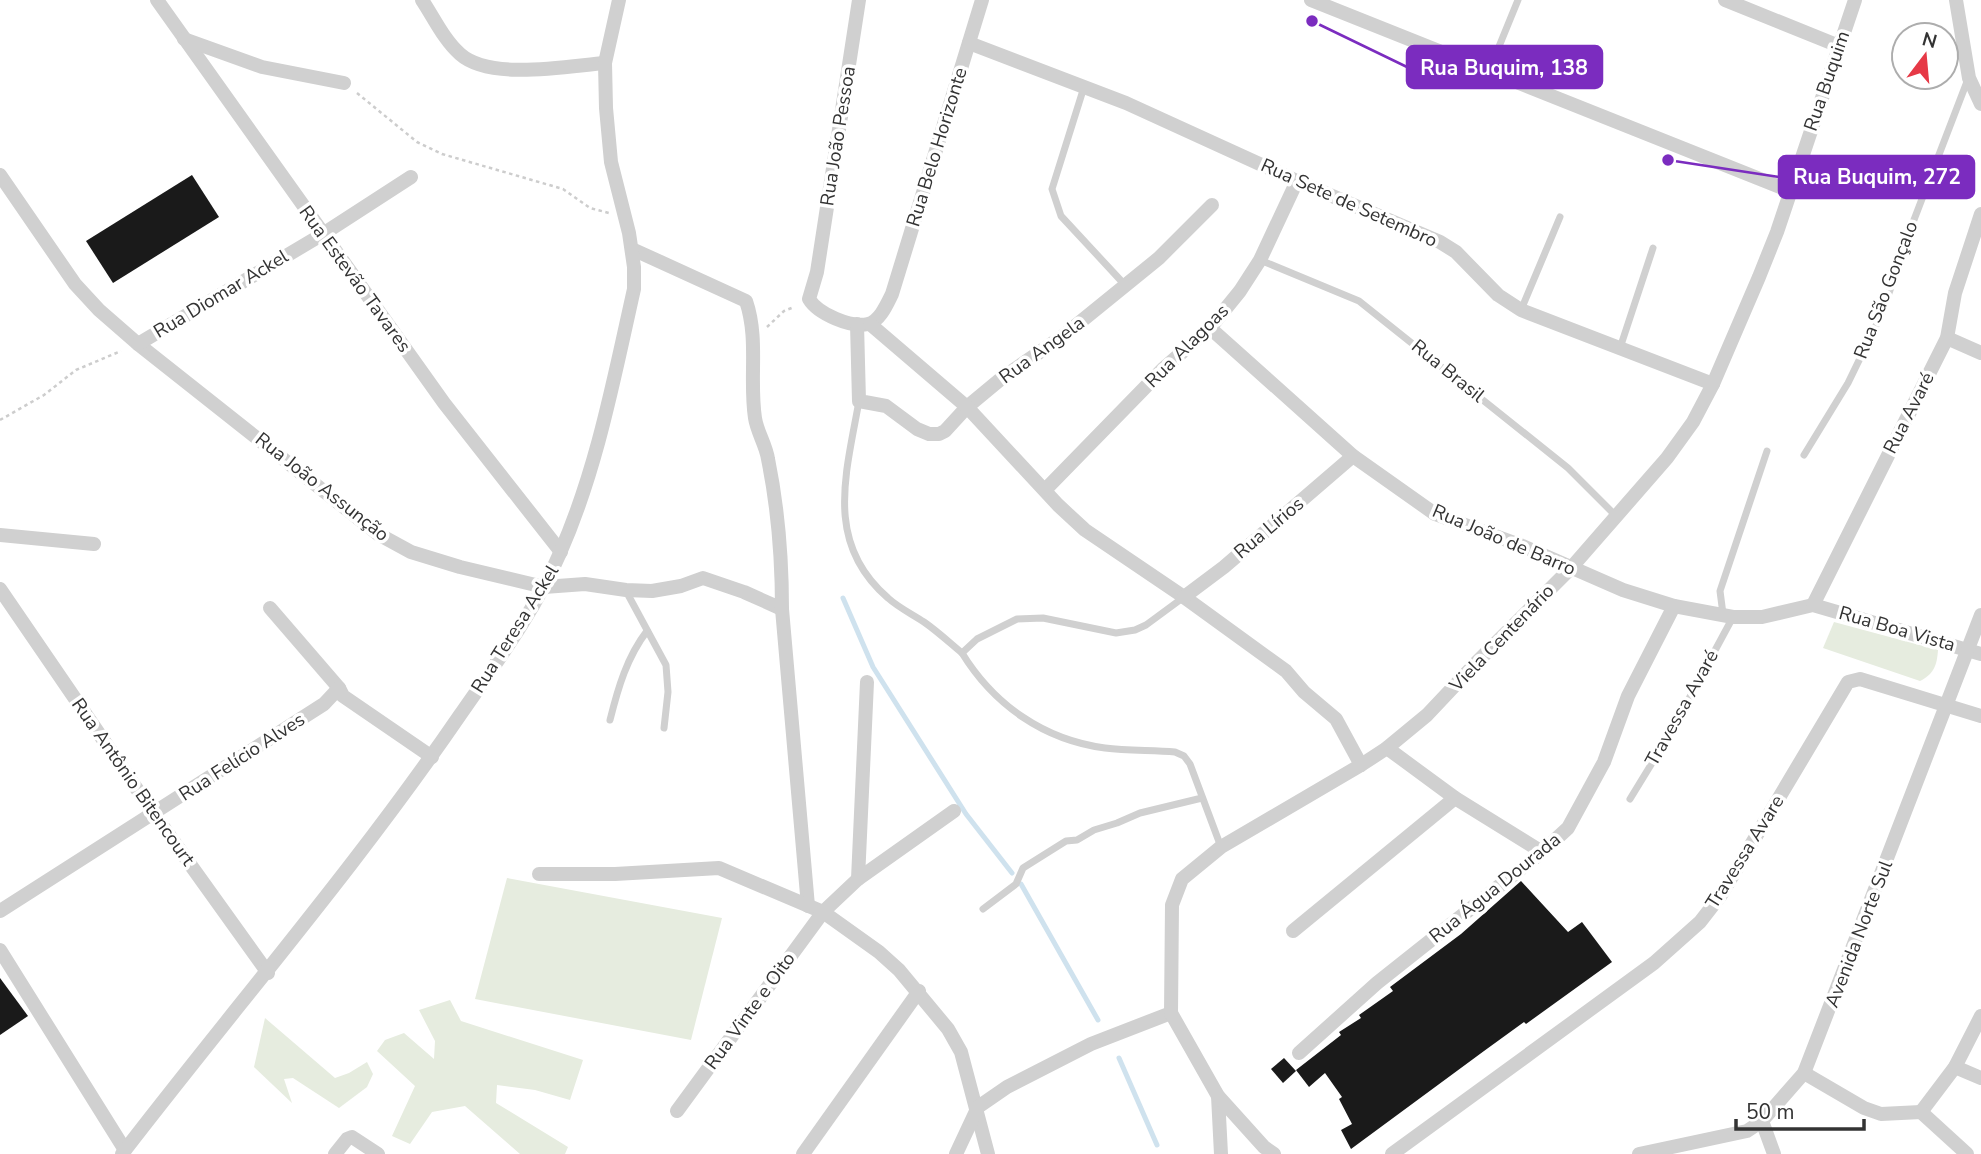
<svg xmlns="http://www.w3.org/2000/svg" width="1981" height="1154" font-family="'Nunito Sans',sans-serif">
<rect width="100%" height="100%" fill="#fff"/>
<g fill="#e6ecdf">
<path d="M1834,622L1938,650C1937,665 1934,674 1920,681L1823,648Z"/>
<path d="M507,878L722,918L691,1040L475,999Z"/>
<path d="M450,1000L461,1021L583,1060L570,1100L535,1090L497,1085L496,1103L568,1147L565,1154H520L465,1106L432,1112L410,1144L392,1136L415,1086L377,1051L385,1040L404,1033L434,1059L435,1041L419,1010Z"/>
<path d="M265,1018L335,1078L349,1073L367,1062L373,1074L367,1087L339,1108L293,1078L284,1079L292,1103L254,1067Z"/>
</g>
<g fill="none" stroke-linecap="round" stroke-linejoin="round">
<g stroke="#cfe2ee" stroke-width="5">
<path d="M843,598L873,667L966,814L1012,873"/>
<path d="M1021,884L1098,1020"/>
<path d="M1119,1058L1157,1145"/>
</g>
</g>
<g fill="#1a1a1a">
<path d="M192,175L219,217L113,283L86,241Z"/>
<path d="M1521,881L1568,932L1582,922L1612,962L1526,1024L1524,1022L1484,1051L1351,1149L1341,1130L1352,1124L1339,1099L1342,1097L1325,1073L1309,1087L1296,1070L1341,1035L1339,1032L1361,1018L1359,1015L1393,991L1390,987L1461,934Z"/>
<path d="M0,978L28,1016L0,1035Z"/>
<path d="M1284,1058L1296,1071L1283,1083L1271,1069Z"/>
</g>
<g fill="none" stroke-linecap="round" stroke-linejoin="round">
<g stroke="#cdcdcd" stroke-width="2.5" stroke-dasharray="3.5 3.5" stroke-linecap="butt">
<path d="M357,93L417,142L442,154L563,189L590,208L609,213"/>
<path d="M767,327L784,311L794,307"/>
<path d="M0,420L44,395L76,370L121,351"/>
</g>
<g stroke="#d0d0d0" stroke-width="7">
<path d="M1489,71L1518,0"/>
<path d="M1084,87L1052,189L1061,216L1125,285"/>
<path d="M1260,260L1359,301L1568,468L1615,515"/>
<path d="M1521,310L1560,217"/>
<path d="M1620,348L1653,248"/>
<path d="M859,401C846,474 824,543 888,598C899,608 912,614 924,622C937,631 950,643 962,653L977,639L1017,619L1043,618L1116,633L1135,630L1146,625L1184,597"/>
<path d="M1804,455L1848,383L1883,311L1912,225L1968,79"/>
<path d="M626,591L666,665L668,692L664,728"/>
<path d="M1723,614L1720,591L1767,451"/>
<path d="M962,653C994,705 1044,740 1105,748C1128,751 1152,750 1175,752L1184,756L1190,764L1221,847"/>
<path d="M610,720C618,688 627,657 647,631"/>
<path d="M1630,799L1671,732L1733,617"/>
<path d="M983,909L1016,884L1023,868L1066,841L1077,840L1094,830L1117,823L1140,813L1202,798"/>
</g>
<g stroke="#d0d0d0" stroke-width="14">
<path d="M157,0L444,403L561,552"/>
<path d="M422,0C434,18 444,40 460,54C490,81 568,66 605,63"/>
<path d="M859,0L817,272L809,299C818,314 851,328 868,324C880,321 887,304 892,294L982,0"/>
<path d="M1311,0L1790,191"/>
<path d="M1725,0L1839,46"/>
<path d="M1956,0L1969,78L1981,104"/>
<path d="M184,39L262,67L344,83"/>
<path d="M969,43L1126,103L1297,181L1440,242L1456,252L1498,295L1521,310L1713,384"/>
<path d="M0,175L75,284L99,310L138,344L378,534L411,552L460,567L544,587L585,584L626,590L652,591L681,586L703,578L744,592L782,609"/>
<path d="M632,249L746,301C759,339 749,379 755,418C757,432 766,445 768,459C778,508 782,559 782,609L808,906"/>
<path d="M857,324L859,401L886,406L917,429L929,434H939L945,431L967,407L1002,378L1063,336L1159,258L1212,205"/>
<path d="M870,324L967,407L1058,505L1085,530L1184,597L1286,671L1304,692L1336,719L1361,765"/>
<path d="M1210,328L1353,456L1435,514L1520,545L1623,590L1674,606L1733,617H1762L1813,605L1981,654"/>
<path d="M1947,338L1981,353"/>
<path d="M138,344L323,234L411,177"/>
<path d="M1045,490L1164,368L1210,328L1240,291L1260,260L1297,181"/>
<path d="M0,535L94,544"/>
<path d="M0,589L154,814L268,973"/>
<path d="M1184,597L1224,567L1353,456"/>
<path d="M1813,605L1947,338L1955,293L1981,214"/>
<path d="M270,608L339,688"/>
<path d="M1387,748L1455,798L1542,852"/>
<path d="M539,874H615L719,868L823,912L879,952L899,970L948,1029L961,1052L988,1154"/>
<path d="M858,879L867,682"/>
<path d="M0,911L324,704L339,688L343,696L432,757"/>
<path d="M1293,931L1455,798"/>
<path d="M0,950L125,1150"/>
<path d="M1299,1053L1377,983L1542,852L1568,828L1604,762L1628,696L1674,606"/>
<path d="M1955,1067L1981,1078"/>
<path d="M1804,1073L1864,1108L1881,1114L1921,1112"/>
<path d="M1218,1096L1221,1154"/>
<path d="M677,1111L823,912L858,879L954,811"/>
<path d="M1921,1112L1955,1067L1981,1016"/>
<path d="M1921,1112L1967,1154"/>
<path d="M1762,1121L1774,1154"/>
<path d="M122,1154C235,1007 356,867 460,715C496,663 535,611 560,553C597,469 614,378 634,289V267L629,233L611,162L606,108L605,63L619,0"/>
<path d="M335,1154L347,1139L352,1137L378,1154"/>
<path d="M803,1154L919,991"/>
<path d="M956,1154L978,1107L1007,1087L1091,1044L1171,1013"/>
<path d="M1274,1154L1264,1147L1218,1096L1171,1013L1172,905L1182,879L1221,847L1361,765L1387,748L1427,715L1476,663L1571,568L1667,458L1693,422L1713,384L1759,277L1777,232L1855,0"/>
<path d="M1392,1154L1654,963L1700,922L1721,895L1848,682L1860,679L1981,716"/>
<path d="M1639,1154L1747,1131L1762,1121L1804,1073L1981,615"/>
</g>
</g>
<g text-anchor="middle" dominant-baseline="central" stroke-width="7" stroke-linejoin="round" paint-order="stroke">
<g font-size="19" fill="#333" stroke="#fff">
<text transform="translate(1827 81) rotate(-71)">Rua Buquim</text>
<text transform="translate(838 136) rotate(-81)">Rua João Pessoa</text>
<text transform="translate(937 147) rotate(-73)">Rua Belo Horizonte</text>
<text transform="translate(1349 203) rotate(24)">Rua Sete de Setembro</text>
<text transform="translate(355 279) rotate(54)">Rua Estevão Tavares</text>
<text transform="translate(1886 290) rotate(-69)">Rua São Gonçalo</text>
<text transform="translate(221 294) rotate(-31)">Rua Diomar Ackel</text>
<text transform="translate(1187 346) rotate(-45)">Rua Alagoas</text>
<text transform="translate(1042 350) rotate(-36)">Rua Angela</text>
<text transform="translate(1448 371) rotate(39)">Rua Brasil</text>
<text transform="translate(1909 413) rotate(-63)">Rua Avaré</text>
<text transform="translate(322 487) rotate(38)">Rua João Assunção</text>
<text transform="translate(1269 528) rotate(-40)">Rua Lírios</text>
<text transform="translate(1504 540) rotate(23)">Rua João de Barro</text>
<text transform="translate(515 629) rotate(-58)">Rua Teresa Ackel</text>
<text transform="translate(1897 629) rotate(16)">Rua Boa Vista</text>
<text transform="translate(1502 638) rotate(-46)">Viela Centenário</text>
<text transform="translate(1682 708) rotate(-61)">Travessa Avaré</text>
<text transform="translate(242 757) rotate(-33)">Rua Felício Alves</text>
<text transform="translate(133 782) rotate(55)">Rua Antônio Bitencourt</text>
<text transform="translate(1745 852) rotate(-58)">Travessa Avare</text>
<text transform="translate(1495 888) rotate(-39)">Rua Água Dourada</text>
<text transform="translate(1859 934) rotate(-69)">Avenida Norte Sul</text>
<text transform="translate(750 1011) rotate(-54)">Rua Vinte e Oito</text>
</g>
</g>
<path fill="none" stroke="#7b2cbf" stroke-width="2.5" d="M1312 21L1407 67M1668 160L1779 177"/>
<g fill="#7b2cbf" stroke="#fff" stroke-width="2.5">
<circle cx="1312" cy="21" r="7"/>
<circle cx="1668" cy="160" r="7"/>
</g>
<g fill="#7b2cbf" stroke="#7b2cbf" stroke-width="2.5">
<rect x="1407" y="46" width="195" height="42" rx="7"/>
<rect x="1779" y="156" width="195" height="42" rx="7"/>
</g>
<g font-size="21" text-anchor="middle" font-weight="bold" fill="#fff">
<text x="1504" y="75">Rua Buquim, 138</text>
<text x="1877" y="184">Rua Buquim, 272</text>
</g>
<g transform="translate(1925 56) rotate(16)"><circle r="33" fill="#ffffff" stroke="#adadad" stroke-width="2"/>
<path d="M0-5L12 26L0 18L-12 26Z" fill="#e63946"/>
<text y="-10" font-size="19" font-weight="bold" text-anchor="middle" fill="#333333">N</text>
</g>
<path d="M1736 1119v10h128v-10" fill="none" stroke="#333333" stroke-width="3.5"/>
<text x="1746" y="1119" font-size="21" fill="#333333" stroke="#ffffff" stroke-width="5" paint-order="stroke">50 m</text>
</svg>
